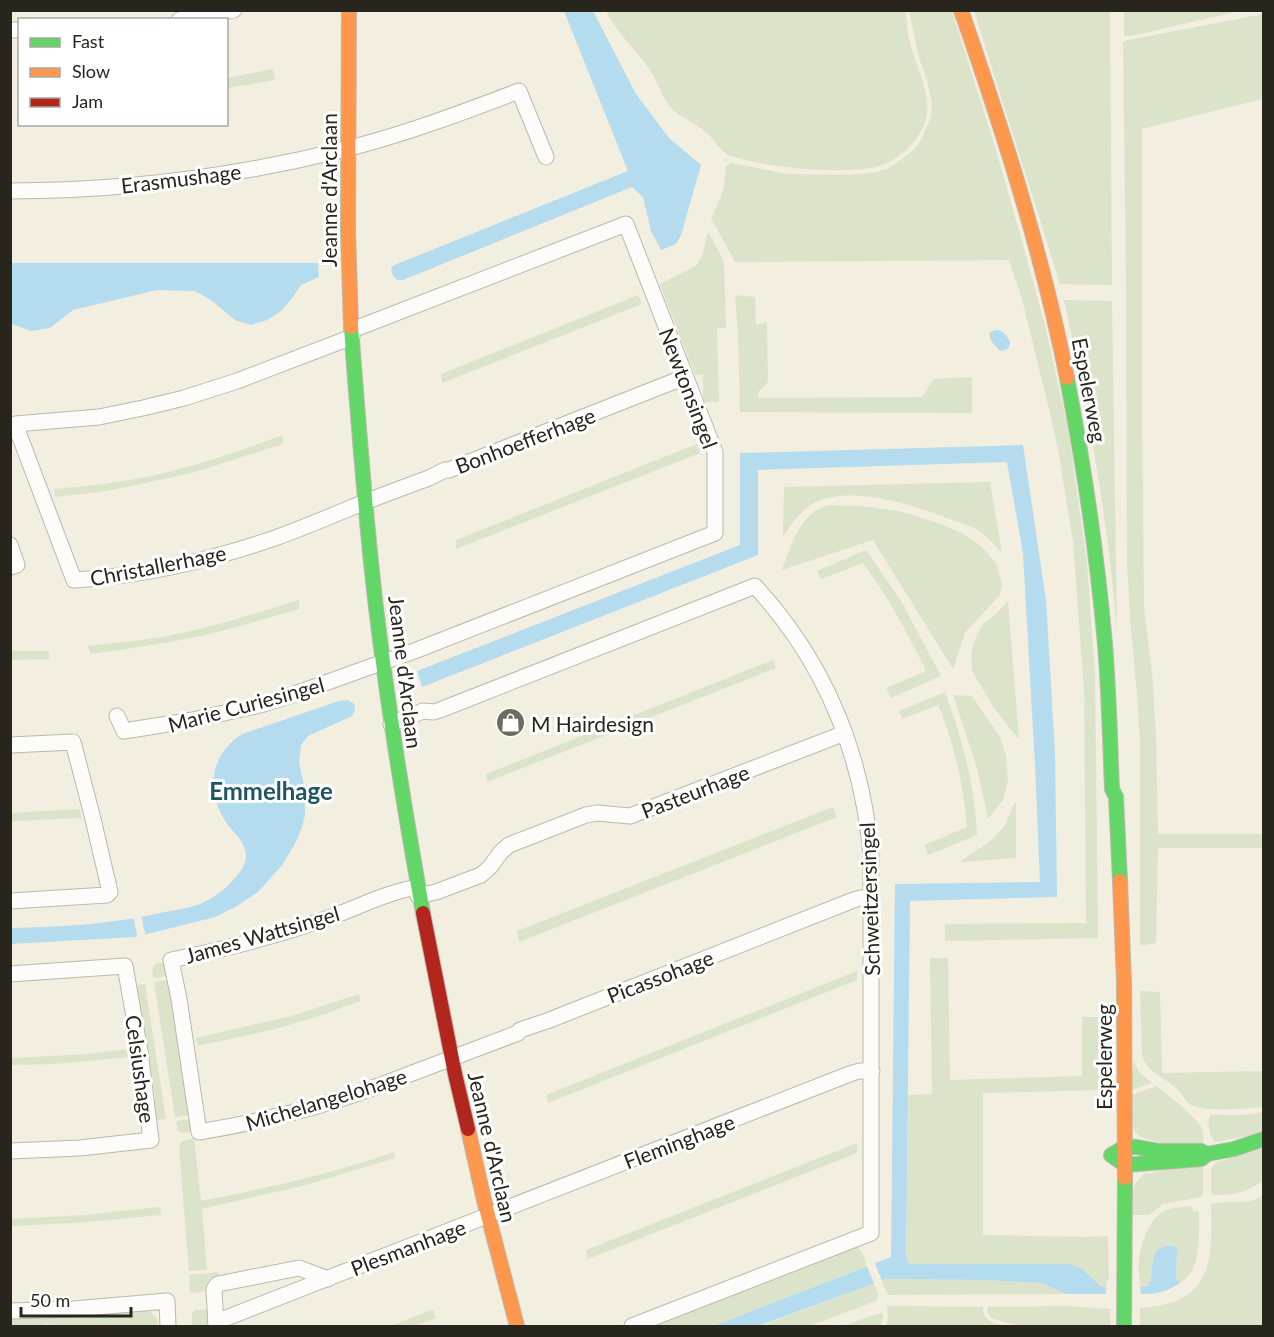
<svg xmlns="http://www.w3.org/2000/svg" width="1274" height="1337" font-family="Lato,sans-serif">
<rect width="100%" height="100%" fill="#f2eee0"/>
<g fill="#dce3cb">
<path d="M606,11H905C907,21 907,32 910,42C915,65 930,90 927,114C923,140 897,164 871,168C864,170 856,169 848,170C808,171 768,167 730,156C720,151 716,141 707,133C697,124 684,119 673,110C662,99 658,82 650,70C635,48 618,35 606,11Z"/>
<path d="M909,11H952L994,143L1020,234L1045,325L1068,428L1087,562L1095,676L1098,938L945,941V924L1086,923L1084,690L1073,542L1059,455L1050,413L1023,303L1009,260L735,262L711,218L721,197L724,186L726,166L731,163L788,174L849,175L878,172L889,168L914,150L922,138L931,117L932,104L927,80L919,58Z"/>
<path d="M974,11H1110L1112,285L1060,284C1032,193 1002,102 974,11Z"/>
<path d="M1124,11V10L1239,11L1131,36H1124Z"/>
<path d="M1263,14V99L1142,129V401L1144,607L1152,673L1156,735L1158,834H1263V848H1158L1156,943L1140,946V743L1137,694L1130,619L1127,561L1126,285L1123,42L1128,40Z"/>
<path d="M273,69L275,80L227,88V78Z"/>
<path d="M708,231L724,262L726,328H717L719,402H705L703,396V375H695L660,284L697,265L703,253Z"/>
<path d="M638,295L642,304L442,383L441,374Z"/>
<path d="M735,295L755,297L756,325L767,322L768,382L758,392V398L922,397L934,379L972,377V413L740,412L738,334Z"/>
<path d="M1064,300L1112,301L1117,634C1109,522 1088,411 1064,300Z"/>
<path d="M283,435V444L192,473L107,491L55,497L54,489C90,486 125,482 160,474C202,464 242,450 283,435Z"/>
<path d="M697,444L700,453L456,549V540Z"/>
<path d="M990,482L1002,553C996,547 990,539 982,533C973,526 960,523 949,519C913,505 851,484 814,503C800,511 792,523 783,537L784,487Z"/>
<path d="M828,505L860,506L900,511L941,524L964,534L981,546L996,563L1002,584L1000,595L965,633L953,669L873,540L782,570C789,552 796,527 811,514C816,510 823,507 828,505Z"/>
<path d="M866,550L901,601L941,676L891,698L886,688L926,671C908,633 888,597 863,563L821,579L817,571Z"/>
<path d="M299,600V609C265,619 231,629 196,637C162,644 126,649 91,654L88,646C113,643 137,641 161,637C208,629 254,614 299,600Z"/>
<path d="M1008,601L1019,740L994,708L972,671L971,652L976,637L983,624L995,615Z"/>
<path d="M11,651H49V659L11,660Z"/>
<path d="M773,660L776,668L487,782L486,774Z"/>
<path d="M945,692C962,738 975,786 977,835L928,855L924,845L967,827C963,785 955,744 938,705L902,719L899,711Z"/>
<path d="M953,695L972,696L1000,737L1006,756L1008,780L1003,800L988,819L977,768Z"/>
<path d="M1016,801V858L959,862C975,851 993,842 1004,826C1009,818 1011,808 1016,801Z"/>
<path d="M833,807L837,817L519,942L517,931Z"/>
<path d="M80,809L81,818L11,821V813Z"/>
<path d="M930,958H948L950,1080L1082,1076V1017H1099L1100,1090L983,1093V1235L1088,1237L1108,1236L1109,1280H1107L1106,1287H1101L1092,1279L910,1264L906,1259L908,1095L932,1094Z"/>
<path d="M167,961L169,976L153,978L152,971L155,964Z"/>
<path d="M857,971V980L548,1103L546,1095Z"/>
<path d="M170,980L191,1115L175,1117L154,982Z"/>
<path d="M145,984L166,1119L155,1120L152,1099L155,1098L152,1077H149L134,985Z"/>
<path d="M1140,991L1160,992L1162,1073L1263,1071V1107C1248,1108 1201,1113 1190,1104C1183,1098 1180,1090 1171,1084C1159,1075 1148,1071 1142,1056Z"/>
<path d="M359,994L361,1001L319,1016L275,1029L198,1046L196,1038L295,1015Z"/>
<path d="M128,1049L129,1057L56,1064L11,1065V1058L88,1054Z"/>
<path d="M1134,1061L1139,1072L1152,1083L1128,1091Z"/>
<path d="M1156,1086C1168,1095 1199,1118 1203,1131C1204,1136 1203,1142 1202,1146C1185,1145 1143,1146 1134,1130C1130,1122 1130,1105 1129,1096Z"/>
<path d="M1263,1112V1131L1254,1135L1215,1142C1209,1133 1206,1124 1211,1114C1228,1116 1246,1116 1263,1112Z"/>
<path d="M191,1119L193,1132L183,1133L178,1131L176,1121Z"/>
<path d="M194,1138L201,1201C267,1188 331,1174 394,1152L395,1158L306,1185L202,1209L207,1270L189,1271L179,1147L182,1141Z"/>
<path d="M857,1143V1153L588,1259L586,1250Z"/>
<path d="M1263,1148V1181C1245,1193 1234,1195 1212,1195L1211,1190V1168L1217,1162Z"/>
<path d="M1203,1163V1194L1201,1197L1163,1204L1149,1215H1129C1131,1198 1130,1186 1144,1174Z"/>
<path d="M1263,1196V1326H1140V1308C1177,1306 1205,1294 1210,1252C1212,1237 1211,1220 1211,1204C1216,1203 1222,1202 1227,1202C1240,1202 1251,1203 1263,1196Z"/>
<path d="M1192,1206L1193,1211L1199,1212C1198,1237 1203,1268 1180,1283L1176,1278L1177,1259L1147,1287H1140C1140,1279 1138,1272 1139,1264C1139,1246 1150,1214 1169,1209C1176,1207 1185,1207 1192,1206Z"/>
<path d="M160,1207L161,1215L75,1223L11,1226V1219L84,1215Z"/>
<path d="M855,1246C863,1248 865,1260 867,1266L713,1326H646Z"/>
<path d="M218,1272L219,1276L212,1278L208,1282V1291L190,1293L189,1275Z"/>
<path d="M886,1279L983,1280L1041,1283L1066,1294L888,1295L881,1280Z"/>
<path d="M874,1283L879,1296L876,1301L809,1326H761Z"/>
<path d="M887,1306L983,1307C982,1321 994,1323 1006,1326H886L888,1320Z"/>
<path d="M1066,1306L1110,1309V1326H1018L991,1318L987,1311L988,1307Z"/>
<path d="M209,1309L210,1326H192V1314L195,1310Z"/>
<path d="M433,1309L436,1318L414,1326H391Z"/>
<path d="M148,1310L157,1318L158,1326H52L46,1323L44,1326H11V1319L98,1315Z"/>
<path d="M883,1313V1319L881,1326H843L868,1317Z"/>
</g>
<g fill="#b4dcee">
<path d="M564,11H593L636,94L669,138L701,165L681,235L676,244L661,250L651,231L643,197L632,187L403,280H397C393,276 390,272 392,266L628,171Z"/>
<path d="M11,263H318L319,277L301,285L293,297L281,311L267,320L251,325L235,320L211,300L195,291L157,290L73,310L50,328L44,329L31,331L12,324L11,322Z"/>
<path d="M997,330C1003,330 1008,337 1010,342L1009,347L1006,350L1000,351L991,341L989,334L992,331Z"/>
<path d="M1023,445L1046,600L1055,753L1057,897L910,901L906,1259L910,1264H1068L1081,1268L1101,1287H1106V1294H1066L1041,1283L983,1280L886,1279L758,1326H713L891,1257L895,884L1040,882L1035,765L1023,553L1007,462L758,470V555L422,687L417,671L740,545V453Z"/>
<path d="M348,700L354,704L355,710L352,716L308,736L301,745L299,763L304,785L305,815L302,827L297,840L283,864L258,892L237,906L215,917L135,937L11,944L10,928C62,927 114,924 165,912C176,910 189,908 200,904C215,897 226,889 236,877C241,871 246,864 246,856C246,841 233,833 226,822C205,791 210,755 242,734L339,701Z"/>
<path d="M1167,1246H1172L1177,1248L1176,1278L1180,1283C1167,1292 1156,1294 1141,1294L1140,1287H1147C1157,1275 1146,1248 1167,1246Z"/>
</g>
<g fill="#f2eee0">
<path d="M141,915L146,938L138,939L133,916Z"/>
<path d="M874,1261L883,1283L875,1286L866,1264Z"/>
</g>
<g fill="none" stroke-linecap="round" stroke-linejoin="round">
<defs>
<g id="street">
<path d="M179,20L234,10"/>
<path d="M10,30H20"/>
<path d="M10,191C125,191 239,176 350,148C408,133 464,112 519,91L546,157"/>
<path d="M352,337L237,381L184,398L143,408L99,417L15,424L74,580C142,576 211,560 275,538C300,529 324,519 348,509C374,498 402,488 429,478L445,470H449L685,377"/>
<path d="M10,545L17,565L10,567"/>
<path d="M117,716L124,731L193,720L264,704L289,696L417,650L715,533V452L626,224L352,330"/>
<path d="M391,724L423,711L434,712L440,710L755,586C825,662 862,753 871,855V1233L632,1326"/>
<path d="M10,745L73,742L92,815L110,892L107,895L10,901"/>
<path d="M417,887C385,893 356,908 326,919C275,936 223,950 171,960L179,999L199,1132C260,1122 322,1107 381,1085C427,1068 472,1050 518,1033L520,1030L547,1021L851,901L860,898H872"/>
<path d="M418,896L436,892L481,875L490,867L501,852L509,845L586,815L597,813L630,816L845,733"/>
<path d="M10,974L125,966L140,1051L151,1140L80,1148L10,1151"/>
<path d="M10,1311L73,1309L167,1301L168,1326"/>
<path d="M216,1322L847,1075L859,1071H872"/>
<path d="M216,1326L214,1289L218,1284L299,1268L328,1279"/>
</g>
<g id="fast">
<path d="M351,327C357,405 363,484 371,562C383,680 402,796 423,913"/>
<path d="M1067,378C1084,466 1097,554 1105,644C1109,692 1110,741 1112,789L1116,797L1120,881"/>
<path d="M1207,1154L1201,1151H1158L1137,1147H1125L1111,1155L1125,1165L1201,1159L1207,1154L1234,1149L1264,1139"/>
<path d="M1124,1326L1125,1178"/>
</g>
<g id="slow">
<path d="M349,10L348,231L351,327"/>
<path d="M961,10C1003,131 1042,252 1067,378"/>
<path d="M1120,881L1124,982L1125,1178"/>
<path d="M468,1129L484,1200L517,1326"/>
</g>
<path id="jam" d="M423,913L455,1074L468,1129"/>
</defs>
<use href="#street" stroke="#bcb8ad" stroke-width="17"/>
<use href="#fast" stroke="#bcb8ad" stroke-width="16"/>
<use href="#slow" stroke="#bcb8ad" stroke-width="16"/>
<use href="#jam" stroke="#bcb8ad" stroke-width="16"/>
<use href="#street" stroke="#fdfcfa" stroke-width="15"/>
<use href="#fast" stroke="#63d668" stroke-width="14"/>
<use href="#slow" stroke="#ff974d" stroke-width="14"/>
<use href="#jam" stroke="#b3261e" stroke-width="14"/>
</g>
<defs>
<symbol id="shop-disc" viewBox="-11 -11 22 22"><circle r="9.5" fill="#6f6b61" stroke="#fff"/><path d="M-5-2.5h2.3a2.7 3.5 0 0 1 5.4 0H5L5.5 6h-11ZM-1.5-2.5h3a1.5 2.3 0 0 0-3 0Z" fill="#fff"/></symbol>
</defs>
<g fill-rule="evenodd">
<use href="#shop-disc" x="494" y="706" width="33" height="33"/>
</g>
<g text-anchor="middle" dominant-baseline="central" stroke-width="6" stroke-linejoin="round" paint-order="stroke">
<g font-size="21" fill="#28251c" stroke="#fff">
<text transform="translate(181 178) rotate(-7)">Erasmushage</text>
<text transform="translate(328 190) rotate(-90)">Jeanne d'Arclaan</text>
<text transform="translate(689 388) rotate(69)">Newtonsingel</text>
<text transform="translate(1090 390) rotate(79)">Espelerweg</text>
<text transform="translate(525 440) rotate(-21)">Bonhoefferhage</text>
<text transform="translate(158 565) rotate(-11)">Christallerhage</text>
<text transform="translate(406 672) rotate(83)">Jeanne d'Arclaan</text>
<text transform="translate(246 704) rotate(-15)">Marie Curiesingel</text>
<text transform="translate(695 791) rotate(-21)">Pasteurhage</text>
<text transform="translate(869 899) rotate(-92)">Schweitzersingel</text>
<text transform="translate(262 934) rotate(-16)">James Wattsingel</text>
<text transform="translate(660 976) rotate(-21)">Picassohage</text>
<text transform="translate(1103 1057) rotate(-90)">Espelerweg</text>
<text transform="translate(141 1069) rotate(82)">Celsiushage</text>
<text transform="translate(326 1099) rotate(-17)">Michelangelohage</text>
<text transform="translate(679 1141) rotate(-21)">Fleminghage</text>
<text transform="translate(493 1147) rotate(77)">Jeanne d'Arclaan</text>
<text transform="translate(408 1247) rotate(-21)">Plesmanhage</text>
</g>
<g font-size="21" fill="#28251c" stroke="#fff" text-anchor="start">
<text x="531" y="723">M Hairdesign</text>
</g>
<g font-size="24" font-weight="bold" fill="#1f5563" stroke="#fff">
<text x="271" y="790">Emmelhage</text>
</g>
</g>
<rect width="1274" height="1337" fill="none" stroke="#28251c" stroke-width="24"/>
<rect x="18" y="18" width="210" height="108" fill="#ffffff" stroke="#a9a8a4" stroke-width="1.5"/>
<rect x="30" y="38" width="30" height="9" fill="#63d668" stroke="#a9a8a4" stroke-width="1.5"/>
<text x="72" y="48" font-size="18" fill="#28251c">Fast</text>
<rect x="30" y="68" width="30" height="9" fill="#ff974d" stroke="#a9a8a4" stroke-width="1.5"/>
<text x="72" y="78" font-size="18" fill="#28251c">Slow</text>
<rect x="30" y="98" width="30" height="9" fill="#b3261e" stroke="#a9a8a4" stroke-width="1.5"/>
<text x="72" y="108" font-size="18" fill="#28251c">Jam</text>
<path d="M21 1307v9h110v-9" fill="none" stroke="#28251c" stroke-width="3"/>
<text x="30" y="1307" font-size="18" fill="#28251c" stroke="#ffffff" stroke-width="4.5" paint-order="stroke">50 m</text>
</svg>
